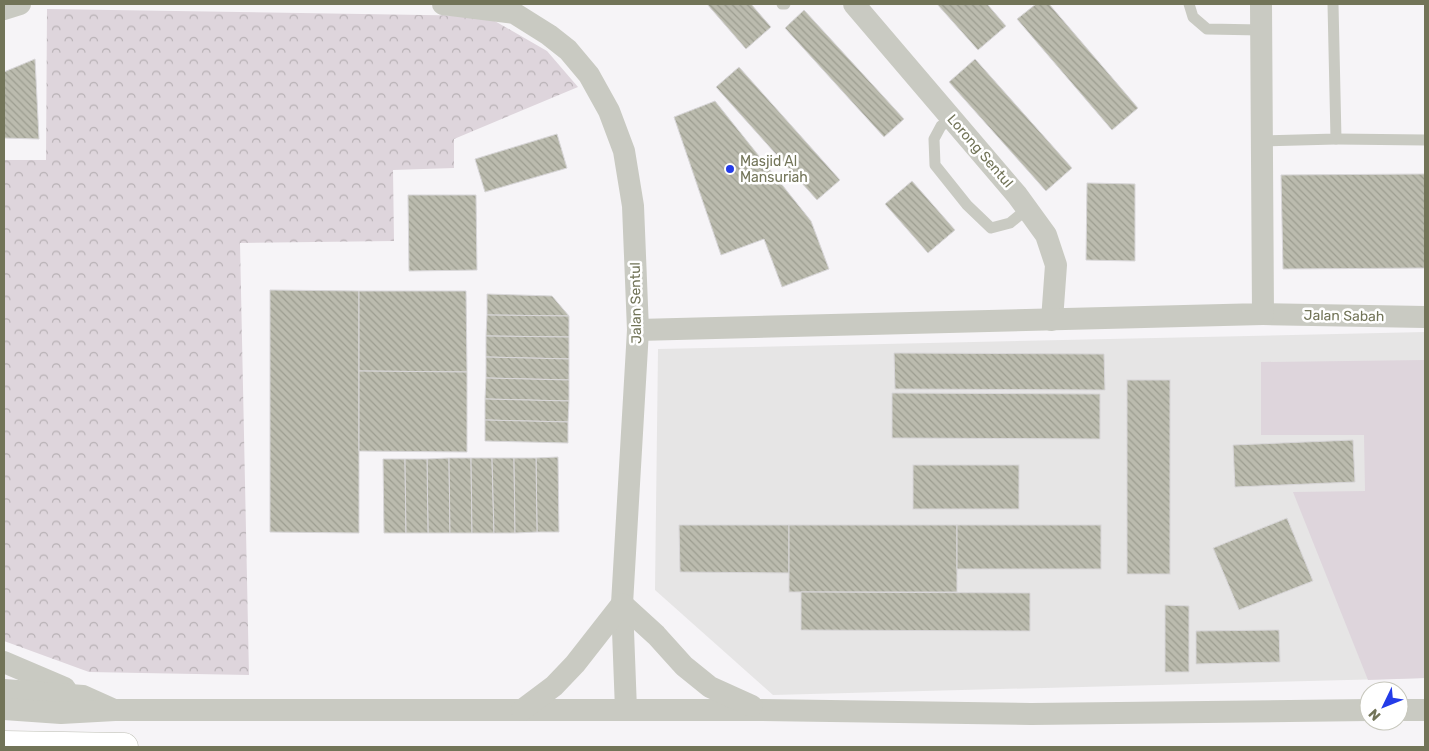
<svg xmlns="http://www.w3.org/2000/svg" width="1429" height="751" font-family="Rubik,sans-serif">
<defs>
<pattern id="forest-crowns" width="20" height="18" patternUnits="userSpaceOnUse" patternTransform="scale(1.25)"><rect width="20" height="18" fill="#ded5dc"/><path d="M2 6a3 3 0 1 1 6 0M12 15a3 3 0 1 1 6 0" fill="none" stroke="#b8b1b5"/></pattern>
<pattern id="building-back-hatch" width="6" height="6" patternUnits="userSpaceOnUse" patternTransform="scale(1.25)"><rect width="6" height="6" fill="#bbbbae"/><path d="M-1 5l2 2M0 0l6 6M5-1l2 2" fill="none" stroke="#9c9d90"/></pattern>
</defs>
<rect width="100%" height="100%" fill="#f6f4f7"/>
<path fill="#e6e5e5" d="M1425,332V678L773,695L655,590L658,349Z"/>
<path fill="#ded5dc" d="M1425,360V678L1368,680L1293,492L1365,491L1364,435H1261V362Z"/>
<path fill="url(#forest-crowns)" d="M47,9L486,16L547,51L578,87L454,139V168L393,170L394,241L240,243L249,675L89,672L4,641V160H46Z"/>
<g fill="url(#building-back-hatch)" stroke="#d8d6d8">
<path d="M707,4H751L771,27L746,49Z"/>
<path d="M937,4H987L1006,26L978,50Z"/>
<path d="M1036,4H1049L1138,108L1112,130L1017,19Z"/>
<path d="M804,10L904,119L884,137L785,28Z"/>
<path d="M35,59L39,139L4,138V72Z"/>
<path d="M975,59L1072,168L1046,191L949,82Z"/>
<path d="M739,67L840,180L817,200L716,87Z"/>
<path d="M715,101L811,221L829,269L782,287L764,239L721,255L674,117Z"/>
<path d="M557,134L567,168L485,192L475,159Z"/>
<path d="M1425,174V268L1283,269L1281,175Z"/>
<path d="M912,181L955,230L928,253L885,204Z"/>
<path d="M1087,183L1135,184V261L1086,260Z"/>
<path d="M408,195H476L477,270L409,271Z"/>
<path d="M270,290L359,291V533L270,532Z"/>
<path d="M359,291H466L467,372L359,371Z"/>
<path d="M487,294L552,296L569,316L487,315Z"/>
<path d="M487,315L569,316V337L486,336Z"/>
<path d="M486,336L569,337V359L486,357Z"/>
<path d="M894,353L1104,354L1105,390L895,389Z"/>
<path d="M486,357L569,359V380L486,378Z"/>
<path d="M359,371L467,372V452L359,451Z"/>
<path d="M486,378L569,380V401L485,399Z"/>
<rect x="1127" y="380" width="43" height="194"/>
<path d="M892,393L1100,394V439L892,438Z"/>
<path d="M485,399L569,401L568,422L485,420Z"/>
<path d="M485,420L568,422V443L485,441Z"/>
<path d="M1353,440L1355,482L1235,487L1233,445Z"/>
<path d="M558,457L559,532H537L536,458Z"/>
<path d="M449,458L450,533H428L427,459Z"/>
<path d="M449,458H471L472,533H450Z"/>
<path d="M471,458H492L494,533H472Z"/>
<path d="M492,458H514L515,533H494Z"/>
<path d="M514,458H536L537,532L515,533Z"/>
<path d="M383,459H405L406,533H384Z"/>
<path d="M405,459H427L428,533H406Z"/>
<rect x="913" y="465" width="106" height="44"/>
<path d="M1287,518L1313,581L1239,610L1213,548Z"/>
<path d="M679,525H789V573L680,572Z"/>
<rect x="789" y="525" width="168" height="67"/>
<rect x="957" y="525" width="144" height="44"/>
<path d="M801,592L1030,593V631L801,630Z"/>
<path d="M1165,605L1189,606V672H1165Z"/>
<path d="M1279,630L1280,662L1196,664V631Z"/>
</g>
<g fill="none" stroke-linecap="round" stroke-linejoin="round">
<defs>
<path id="secondary" d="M4,745L124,747"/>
</defs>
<use href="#secondary" stroke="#bcbdb2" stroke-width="29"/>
<g stroke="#c9cac2" stroke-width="11">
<path d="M782,4H785"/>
<path d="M1189,4L1193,17L1207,29L1261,30"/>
<path d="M951,119L941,126L934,139L935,165L967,205L991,228L1010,223L1027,209"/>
<path d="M1336,139L1425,140"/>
<path d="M1261,141L1336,139L1333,4"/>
</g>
<g stroke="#c9cac2" stroke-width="22">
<path d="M443,4L514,13L549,35L568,50L589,75L609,111L624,151L633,206L638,330L622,604L626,710"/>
<path d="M854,4L1017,195L1046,235L1056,265L1052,320"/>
<path d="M4,9L20,4"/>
<path d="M1263,314L1425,317"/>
<path d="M638,330L1263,314L1261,4"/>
<path d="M4,662L65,688"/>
<path d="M4,690L83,696L112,709"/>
<path d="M4,709L61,713L115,710H761L1031,714L1369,710"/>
<path d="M522,710L554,686L575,664L622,604L656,635L684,666L710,687L752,706"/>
<path d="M1399,710H1425"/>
</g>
<use href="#secondary" stroke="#fff" stroke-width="28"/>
</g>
<circle fill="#233be8" stroke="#fff" stroke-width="2" cx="730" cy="169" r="5"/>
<g text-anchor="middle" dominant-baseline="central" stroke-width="5" stroke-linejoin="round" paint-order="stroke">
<g font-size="14" fill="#727458" stroke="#fff">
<text transform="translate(980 151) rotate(49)">Lorong Sentul</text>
<text transform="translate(636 303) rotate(-91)">Jalan Sentul</text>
<text transform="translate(1344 316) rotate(1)">Jalan Sabah</text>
</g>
<g font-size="14" fill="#727458" stroke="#fff" text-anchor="start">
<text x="740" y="161">Masjid Al<tspan x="740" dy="16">Mansuriah</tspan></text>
</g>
</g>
<rect width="1429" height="751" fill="none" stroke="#727458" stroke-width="10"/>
<g transform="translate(1384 706) rotate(227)"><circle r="24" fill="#ffffff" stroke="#c7c7bc"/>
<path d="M0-4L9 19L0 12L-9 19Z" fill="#233be8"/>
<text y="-8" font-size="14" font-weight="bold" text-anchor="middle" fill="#727458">N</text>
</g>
</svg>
